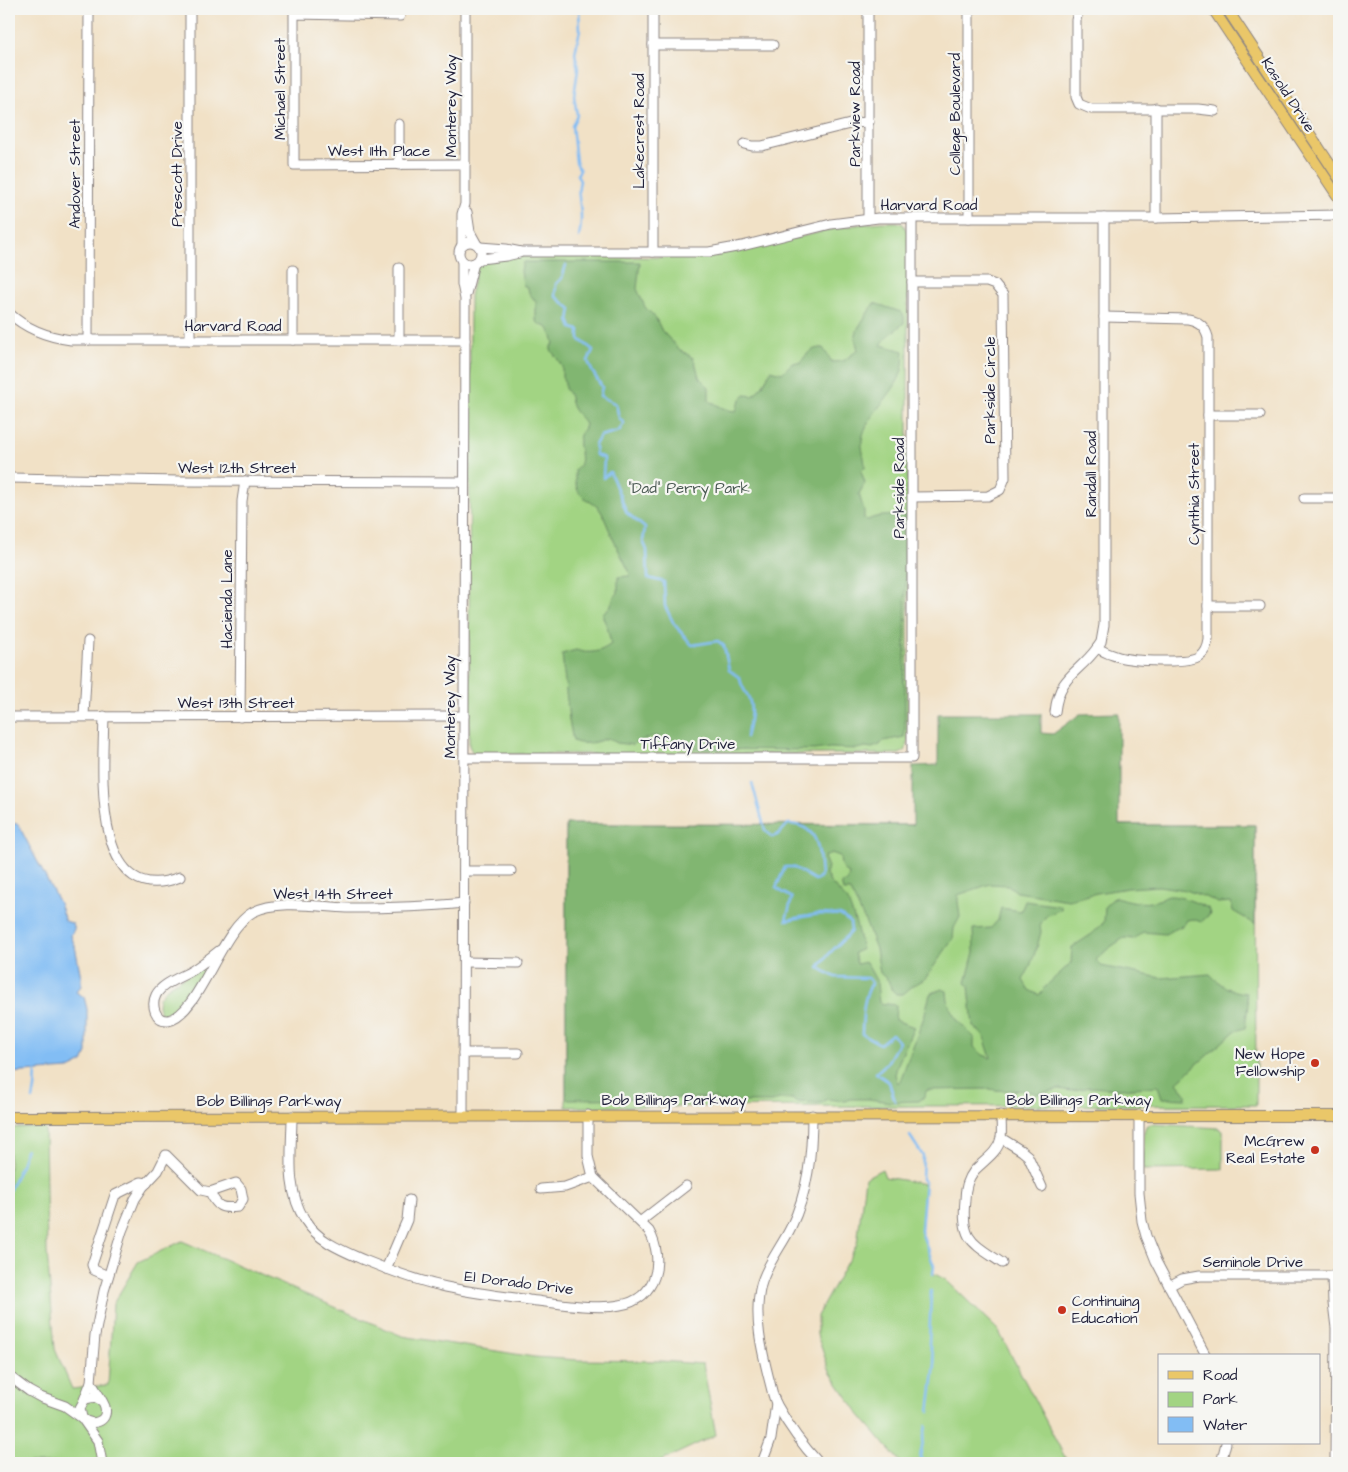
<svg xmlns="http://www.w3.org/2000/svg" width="1348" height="1472" font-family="'Architects Daughter',sans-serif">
<rect width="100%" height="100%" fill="#f6f6f2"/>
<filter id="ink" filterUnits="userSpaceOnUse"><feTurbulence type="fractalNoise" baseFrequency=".02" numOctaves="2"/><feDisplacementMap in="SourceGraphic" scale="10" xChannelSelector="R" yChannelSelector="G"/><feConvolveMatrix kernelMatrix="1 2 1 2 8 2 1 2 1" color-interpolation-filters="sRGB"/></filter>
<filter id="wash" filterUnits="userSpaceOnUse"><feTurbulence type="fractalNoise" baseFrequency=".0096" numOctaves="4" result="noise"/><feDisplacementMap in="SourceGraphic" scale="20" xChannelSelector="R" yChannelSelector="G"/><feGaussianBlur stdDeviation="1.12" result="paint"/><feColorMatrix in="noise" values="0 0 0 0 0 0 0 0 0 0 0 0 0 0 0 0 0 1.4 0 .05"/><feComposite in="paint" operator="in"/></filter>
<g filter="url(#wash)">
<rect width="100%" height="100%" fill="#f1e1c6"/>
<g fill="#a2d483" stroke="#627b5f">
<path d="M881,222H897L903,224L908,233V744L905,751L899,754H479L473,753L469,746L470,296L477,265C494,253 561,257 585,257C631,256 679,260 725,253C778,246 827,226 881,222Z"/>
<path d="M566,824L1255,825L1256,1105L566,1107Z"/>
<path d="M214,957C205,972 182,1022 161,1014L158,1006L159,998L167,988Z"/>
<path d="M1151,1124L1219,1128L1223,1131V1169L1143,1170L1144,1132L1146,1126Z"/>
<path d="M45,1127L47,1252L55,1349L72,1389L108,1385L113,1304L138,1262L182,1241L402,1336L534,1357L578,1360L660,1361L703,1364L716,1435L657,1463H9V1128Z"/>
<path d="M882,1169L885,1177L925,1184L921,1231L934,1266L933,1273L946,1280L998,1330L1068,1463H901L859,1414L830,1372L817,1335V1316L857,1244L865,1178Z"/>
</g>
<g fill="#81b671" stroke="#526c56">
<path d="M523,262H640L637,289L645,307L655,317L662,331L679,349L693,358L696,365L699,377L709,387V401L727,410L736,411L740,400L745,395L753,396L763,385L771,370L782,373L791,364L797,362L801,363C805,354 813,347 823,348L832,362L843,361L858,350L855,338L858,328L874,303L901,312L904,316V323L886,338L881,345L904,351C903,357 904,364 902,370C895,396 866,413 862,440C861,448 865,458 865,467L861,471L865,483L859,494L864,511V519L868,520C878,514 895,516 906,516L905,671L903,681L905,687V731L904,737L883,741L880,745L872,748L866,747L857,749L830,748L814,750L695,749L666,737L654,736L636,742L633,745L617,743L608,738C597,742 584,746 573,741L569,720L562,654L576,650C588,654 600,653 611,644L607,626L603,618V613L610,607L614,597L618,593V577L629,576L630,573L614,541L602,513L598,507L583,497L578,491L575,481V469C586,463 577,450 579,439C580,433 583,431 585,425C582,417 576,414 573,408C569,401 572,395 565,389V383L562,377V367C559,360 555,356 551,350V346L554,344C553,338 550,331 547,327L540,325L536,321V302L529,293L528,288L523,285L521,271Z"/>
<path d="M1119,713V825H1255V924L1233,911L1231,902L1218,903L1213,900L1186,890L1159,886L1128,888L1097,893L1069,900L1017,892L1008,885L990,884L958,895V901L960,917L954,928L953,939L925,979L914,985L903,994H896L892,990L888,980L880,973L876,949L865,921L850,891H843L841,883L847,882L849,874C840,869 841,865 840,856L831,853L824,857L828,867L826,874L830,882L848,901L856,924L862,949L854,953L857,964L866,962L877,982L879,1003L896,1005L895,1020L914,1027L897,1066L895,1075L898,1083L900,1081L924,1017L930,994L942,989L947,991C948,1014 959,1022 974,1037V1047L983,1055L991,1058L983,1034L973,1026L969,986L966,983L974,952L973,929L991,928L998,920L1001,908L1021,911L1025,901L1061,906V909L1046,916L1040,925L1041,932L1037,947L1029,969L1023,980L1029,990L1039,995L1048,984L1071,963L1072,947L1092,934L1104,922L1105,906L1115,897C1127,900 1143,905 1155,901C1161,900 1164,896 1170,896C1182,896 1197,903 1208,908L1210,914L1201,922L1193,919L1187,920L1184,925L1165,934L1143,932L1134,939L1124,938L1109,948L1096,960L1101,966L1161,978L1210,974C1221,986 1230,991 1246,993L1248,1004L1245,1028L1235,1031L1177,1082L1186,1094V1099L1162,1098L1158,1086L1122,1089L1089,1087L1071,1091L1059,1089L1037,1094C1024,1087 1004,1093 990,1089L927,1090L923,1098L919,1101L891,1102L868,1099H850L845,1101L827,1099L822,1103L795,1102L793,1099H779L773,1102H719L715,1098L566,1099V824L913,825V766L938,765V714H1041V733L1053,734L1080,714Z"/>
</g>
<path fill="#82bdf4" stroke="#527098" d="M9,823L18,824L59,903L65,921L72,923C77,930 72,930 71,936L75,946L81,977V986L76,992L84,997L87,1009V1053L83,1062L69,1069L9,1073V842L12,838L9,835Z"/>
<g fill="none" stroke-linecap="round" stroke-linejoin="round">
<g stroke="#82bdf4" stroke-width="2.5">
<path d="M579,9L580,30L575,53L578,69L574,96L577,115L572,126L576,162L580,170L577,175L580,181C577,190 579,196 580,205C582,216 581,227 579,237"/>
<path d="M566,265L562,278L556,284L555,296L571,309L569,320L572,328L579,330V339L593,350L588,361L592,371L602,387L600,396L616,404L619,418L624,423L619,431L600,436L595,445L596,455L604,458L603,478L610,472L627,513L645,528L643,541L647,550L648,578L664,582L665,606L674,624L692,645L718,641L724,646L729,670L740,678C741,686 744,689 748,696C754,709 749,725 746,737"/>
<path d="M752,783L765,830L772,837L779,834L788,824C821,825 819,852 821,877L815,880L793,867H785L776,888L792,898L786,920L819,914L840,915L850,922L851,931C841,944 825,954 819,968L835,977L868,978L872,983C862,1000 863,1015 862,1034L880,1044L892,1034L899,1042L887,1063L876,1073L889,1082L895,1101"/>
<path d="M33,1099L35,1089L36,1071"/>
<path d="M910,1136L923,1156L922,1179L925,1182L921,1231L934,1266L933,1274"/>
<path d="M9,1191L21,1165L26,1149"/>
<path d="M929,1412L935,1364L929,1344L931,1291"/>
<path d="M924,1463L920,1457L926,1426"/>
</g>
</g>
</g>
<g filter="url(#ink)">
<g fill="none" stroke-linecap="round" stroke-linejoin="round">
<defs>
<g id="minor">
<path d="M190,9V340"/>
<path d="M400,9V16L294,14V165L465,164"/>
<path d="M868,9V219"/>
<path d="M969,9V218"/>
<path d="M1083,9L1078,12L1076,20V97L1079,104L1091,109H1198L1215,111"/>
<path d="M653,45H773"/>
<path d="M1156,108V218"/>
<path d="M399,124V165"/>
<path d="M744,144L752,146H762L854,123L869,122"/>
<path d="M467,212L470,232L476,243"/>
<circle cx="470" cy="253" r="11"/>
<path d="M462,245V214L465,204V9"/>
<path d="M480,247L506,249L521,252H709L742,246L831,224L878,218H1156L1339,215"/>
<path d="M653,252V9"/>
<path d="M480,259L506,256L519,253"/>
<path d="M462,261V284L465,299L463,1115"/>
<path d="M293,270V340"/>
<path d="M912,282H987L995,285L1003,295L1005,478L1000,490L988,496L913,497"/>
<path d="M466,294L474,263"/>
<path d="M9,313C26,329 48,337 71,340H465"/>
<path d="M88,340L89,9"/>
<path d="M399,340V268"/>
<path d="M1208,415H1260"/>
<path d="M9,478L180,481L464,482"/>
<path d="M1304,498H1339"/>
<path d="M1208,606H1260"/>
<path d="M1097,648C1104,652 1111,655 1119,657C1133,661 1189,664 1199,656C1205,652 1207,646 1208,639V337C1205,326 1199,321 1188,319L1104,317"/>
<path d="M1055,712C1059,675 1078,674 1097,648L1101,642L1104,625V218"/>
<path d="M84,716L88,641"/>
<path d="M104,716C103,765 90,912 180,877"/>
<path d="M9,717L464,716"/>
<path d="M240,717L242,501L245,481"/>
<path d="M464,758H912V218"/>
<path d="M464,871H511"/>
<path d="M220,950C211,957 202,964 193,970C182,977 162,983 156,995C151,1005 155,1021 168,1020C199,1015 220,930 253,912C278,899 319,907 347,908C386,908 425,907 464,903"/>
<path d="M464,962L518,963"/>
<path d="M463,1053H518"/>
<path d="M812,1115C812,1154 808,1192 791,1227C782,1246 767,1263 761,1285C753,1316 762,1352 770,1383C772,1390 773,1398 777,1405C788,1425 804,1447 819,1463"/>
<path d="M1001,1115C1001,1122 1002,1131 1001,1138C998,1153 983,1161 974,1171C967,1180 965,1189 965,1200C961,1240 971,1242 1002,1263"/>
<path d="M1139,1115V1193L1142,1221L1146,1236L1156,1261L1206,1356"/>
<path d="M292,1116C292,1150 285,1190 305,1220C318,1241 341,1250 364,1260C391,1271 418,1281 446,1287C473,1293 502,1296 529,1300C554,1303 596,1310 620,1305C657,1299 665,1260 649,1231L593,1177L588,1156V1115"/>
<path d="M1001,1138L1022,1151L1028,1156L1042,1187"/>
<path d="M541,1189L565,1187L593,1177"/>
<path d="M641,1221L686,1186"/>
<path d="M386,1269L407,1220L409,1200"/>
<path d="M108,1276L94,1270L92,1265L115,1195L141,1182L147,1183"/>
<path d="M1332,1276L1333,1303L1336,1328L1335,1463"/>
<path d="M1169,1286L1182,1279L1199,1276H1339"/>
<path d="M9,1376L29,1391L40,1397L65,1406L82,1418"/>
<path d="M91,1382C94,1388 104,1402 105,1407C109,1422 91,1427 82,1418L80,1408L85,1399L95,1397L102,1401"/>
<path d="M84,1400L91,1382L95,1335L104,1291L122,1231L135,1199L143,1187L158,1171L166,1155L201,1190L210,1192L236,1183L241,1189L243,1199L238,1207C221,1209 217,1207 210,1192"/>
<path d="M84,1421L98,1441L102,1463"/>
<path d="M762,1463L771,1439L776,1403"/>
<path d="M1221,1463L1226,1443"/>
</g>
<g id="major">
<path d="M1213,9L1339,198"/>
<path d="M1227,9L1339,178"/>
<path d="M9,1117L1339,1116"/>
</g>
</defs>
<use href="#minor" stroke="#8a8280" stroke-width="11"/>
<use href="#major" stroke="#8a8280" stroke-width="12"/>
<use href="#minor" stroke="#fff" stroke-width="9"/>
<use href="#major" stroke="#eac769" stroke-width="10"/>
</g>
</g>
<g fill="#c8321e" stroke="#f6f6f2" stroke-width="2">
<circle cx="1315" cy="1063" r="5"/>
<circle cx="1315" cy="1150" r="5"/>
<circle cx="1062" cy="1310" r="5"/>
</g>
<g text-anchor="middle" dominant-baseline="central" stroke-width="4.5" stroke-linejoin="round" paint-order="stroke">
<g font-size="15" fill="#22223b" stroke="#f6f6f2">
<text transform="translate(280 89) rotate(-90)">Michael Street</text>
<text transform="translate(1288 95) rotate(57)">Kasold Drive</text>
<text transform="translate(451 106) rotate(-90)">Monterey Way</text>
<text transform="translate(855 114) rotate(-90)">Parkview Road</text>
<text transform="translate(955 114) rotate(-90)">College Boulevard</text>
<text transform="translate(639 131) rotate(-90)">Lakecrest Road</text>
<text x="379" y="151">West 11th Place</text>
<text transform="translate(75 174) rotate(-90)">Andover Street</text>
<text transform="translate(177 174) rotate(-90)">Prescott Drive</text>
<text x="929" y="205">Harvard Road</text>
<text x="233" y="326">Harvard Road</text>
<text transform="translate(990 390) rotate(-90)">Parkside Circle</text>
<text x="237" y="468">West 12th Street</text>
<text transform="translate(1091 474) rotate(-90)">Randall Road</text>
<text transform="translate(899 488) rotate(-90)">Parkside Road</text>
<text transform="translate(1194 494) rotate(-90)">Cynthia Street</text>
<text transform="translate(227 599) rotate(-90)">Hacienda Lane</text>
<text x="236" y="703">West 13th Street</text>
<text transform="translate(450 707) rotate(-90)">Monterey Way</text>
<text x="688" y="744">Tiffany Drive</text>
<text x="333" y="894">West 14th Street</text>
<text x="674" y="1100">Bob Billings Parkway</text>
<text x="1079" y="1100">Bob Billings Parkway</text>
<text x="269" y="1101">Bob Billings Parkway</text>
<text x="1253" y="1262">Seminole Drive</text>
<text transform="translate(519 1283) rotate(7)">El Dorado Drive</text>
</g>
<g font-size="15" fill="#485751" stroke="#f6f6f2">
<text x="689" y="488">"Dad" Perry Park</text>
</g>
<g font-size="15" fill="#22223b" stroke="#f6f6f2" text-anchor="end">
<text x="1305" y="1054">New Hope<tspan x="1305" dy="17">Fellowship</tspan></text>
<text x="1305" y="1141">McGrew<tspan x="1305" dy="17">Real Estate</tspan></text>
<text x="1072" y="1301" text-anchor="start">Continuing<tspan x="1072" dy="17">Education</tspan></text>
</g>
</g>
<rect width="1348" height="1472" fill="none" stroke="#f6f6f2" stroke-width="30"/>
<rect x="1158" y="1354" width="162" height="90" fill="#f6f6f2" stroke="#a1a1a9"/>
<rect x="1168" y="1371" width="25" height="8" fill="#eac769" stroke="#a1a1a9"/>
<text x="1203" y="1380" font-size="15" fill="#22223b">Road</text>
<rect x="1168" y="1392" width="25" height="15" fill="#a2d483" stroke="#a1a1a9"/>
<text x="1203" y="1404" font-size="15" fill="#22223b">Park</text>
<rect x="1168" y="1417" width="25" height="15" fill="#82bdf4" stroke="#a1a1a9"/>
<text x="1203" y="1430" font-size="15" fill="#22223b">Water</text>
</svg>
